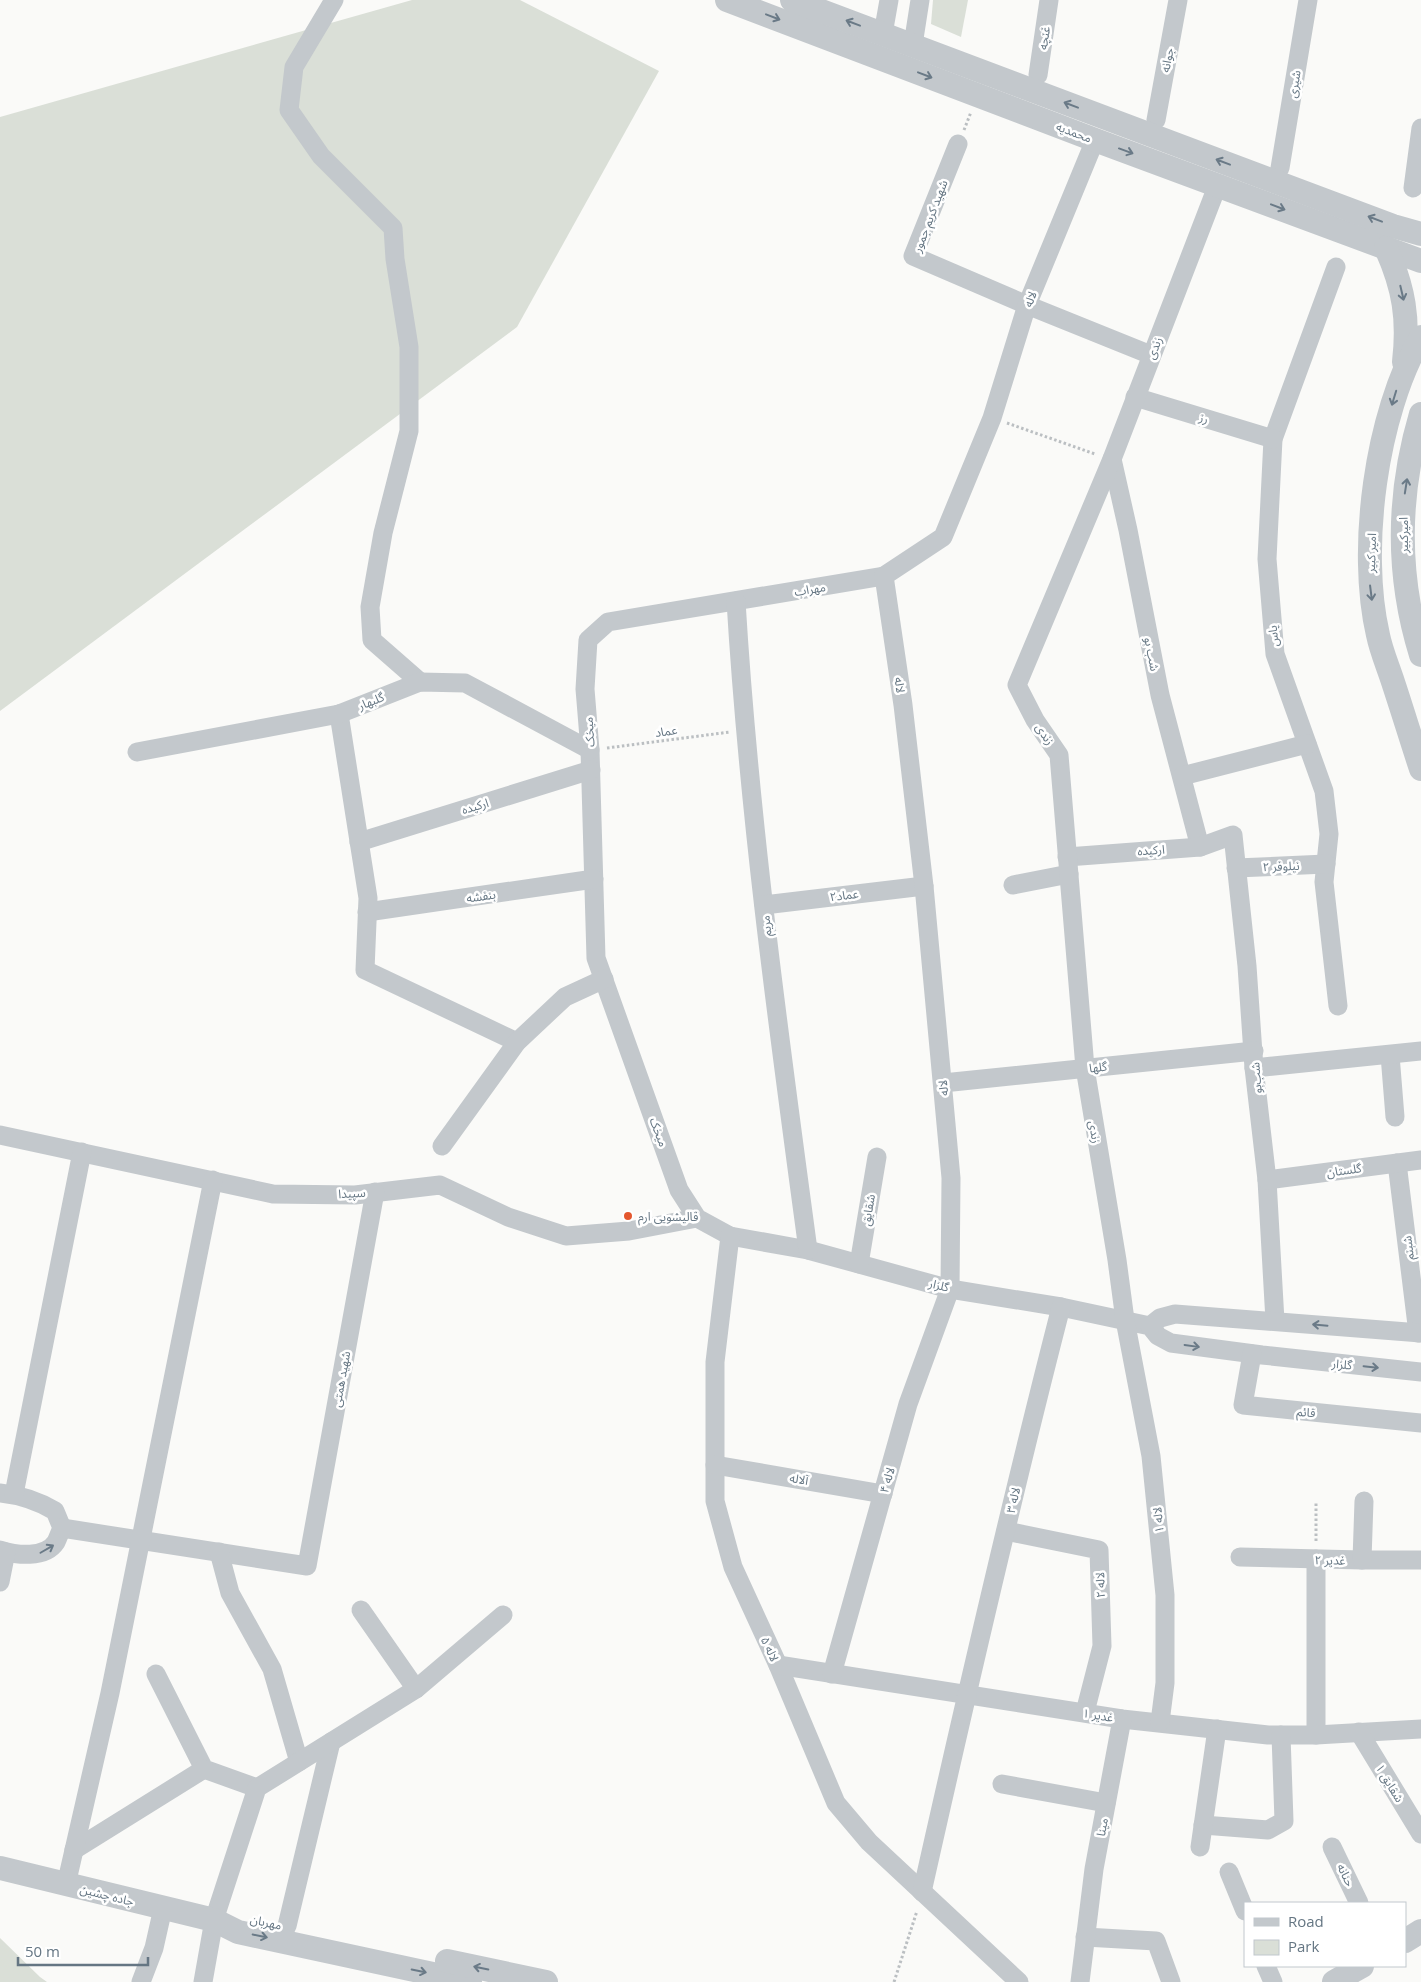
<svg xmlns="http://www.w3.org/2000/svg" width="1421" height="1982" font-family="'Open Sans','Noto Sans Arabic',sans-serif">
<rect width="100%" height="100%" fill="#fafaf8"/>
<g fill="#dadfd7">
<path d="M412,0H520L659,71L517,327L0,711V117Z"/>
<path d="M933,0H968L961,37L931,24Z"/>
<path d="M0,1938L40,1977L47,1982H0Z"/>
</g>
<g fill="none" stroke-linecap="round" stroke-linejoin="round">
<g stroke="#bbbfc2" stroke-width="3" stroke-dasharray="2.5 2.5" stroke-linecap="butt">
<path d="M964,130L971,112"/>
<path d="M1007,423L1095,454"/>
<path d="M607,748L730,732"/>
<path d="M1316,1541V1502"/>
<path d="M894,1982L917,1911"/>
</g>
<g stroke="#c3c8cc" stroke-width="19">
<path d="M334,0L294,67L289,110L321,156L393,228L395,259L409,347V431L383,533L370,607L372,640L420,682"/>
<path d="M883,34L889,0"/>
<path d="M913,45L920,0"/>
<path d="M1038,75L1049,0"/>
<path d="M1156,120L1178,0"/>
<path d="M958,144L913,256L1027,305L1151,355"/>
<path d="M1280,168L1308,0"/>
<path d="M1413,188L1421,128"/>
<path d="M1336,267L1273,439L1267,559L1275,654L1324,791L1329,834L1324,882L1338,1006"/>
<path d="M1135,397L1273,439"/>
<path d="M1112,459L1128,530L1160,695L1200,847"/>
<path d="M884,576L608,622L588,640L585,689L590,750L596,958L679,1190L697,1218L730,1236L808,1250L950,1289L1061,1307L1150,1326L1158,1336L1171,1343L1262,1355L1421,1372"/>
<path d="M736,601C749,818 779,1034 808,1250"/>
<path d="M339,714L368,898L365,970L517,1042"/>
<path d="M137,752L339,714L420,682L465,683L590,750"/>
<path d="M1182,776L1307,744"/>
<path d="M359,842L591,770"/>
<path d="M1067,857L1200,847L1233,835L1247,966L1254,1068L1267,1180L1275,1321"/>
<path d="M1236,868L1326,864"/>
<path d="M1013,885L1069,874"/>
<path d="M764,905L924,886"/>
<path d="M367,912L594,879"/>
<path d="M1390,1055L1395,1117"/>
<path d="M1254,1068L1421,1051"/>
<path d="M943,1083L1254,1051"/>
<path d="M0,1135L273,1194L355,1195L440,1185L508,1217L566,1236L629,1231L697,1218"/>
<path d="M442,1146L517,1042L565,997L604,979"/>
<path d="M1397,1163L1418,1333"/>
<path d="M1267,1180L1421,1160"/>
<path d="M730,1236L715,1362V1501L733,1567L778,1665L836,1803L869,1842L1019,1982"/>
<path d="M859,1264L877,1157"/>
<path d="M1150,1326L1160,1318L1175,1314L1421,1333"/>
<path d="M1252,1354L1243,1405L1421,1423"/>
<path d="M715,1465L883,1494"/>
<path d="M0,1493C20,1495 38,1501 55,1511L62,1528C60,1532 58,1538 56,1542C45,1559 16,1555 0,1550"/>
<path d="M14,1494L82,1152"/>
<path d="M62,1528L307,1566L375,1192"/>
<path d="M1006,1531L1099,1550L1102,1646L1085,1712"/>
<path d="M219,1552L230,1593L272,1669L299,1762"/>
<path d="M1240,1557L1362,1560H1421"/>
<path d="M1316,1559V1735"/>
<path d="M1362,1560L1364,1501"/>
<path d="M0,1582L6,1552"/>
<path d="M361,1610L416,1689"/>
<path d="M778,1665L1122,1719L1268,1735H1316L1421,1729"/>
<path d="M156,1674L204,1769L257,1788"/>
<path d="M832,1674L908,1404L950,1289L951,1178L924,886L903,705L884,576L943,537L992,418L1027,305L1095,140"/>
<path d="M1160,1722L1165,1683V1595L1151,1456L1125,1320L1117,1260L1085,1068L1059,755L1035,720L1017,685L1112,459L1218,184"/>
<path d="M1359,1732L1421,1834"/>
<path d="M1002,1784L1106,1803"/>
<path d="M1203,1825L1268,1830L1284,1821L1281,1735"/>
<path d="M1200,1847L1217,1729"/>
<path d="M1332,1847L1359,1903"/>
<path d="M74,1850L204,1769"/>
<path d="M1229,1872L1245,1911"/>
<path d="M66,1885L110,1693L213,1180"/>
<path d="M922,1892C966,1696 1011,1501 1061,1307"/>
<path d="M287,1926L331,1742"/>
<path d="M1085,1937L1156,1941L1171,1982"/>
<path d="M1266,1966L1273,1982"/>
<path d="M141,1982L154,1948L163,1908"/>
<path d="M203,1982L214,1920L257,1788L416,1689L503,1615"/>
<path d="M1080,1982L1094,1869L1122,1719"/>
</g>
<g stroke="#c3c8cc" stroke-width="24">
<path d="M727,0L1095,140L1421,261"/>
<path d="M792,0L1393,226L1421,234"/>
<path d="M1386,248C1404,288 1409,319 1404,362"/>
<path d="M1421,337C1376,414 1358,549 1378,635C1381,650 1387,664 1392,679C1402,709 1411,739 1421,769"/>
<path d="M1421,414C1397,495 1396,574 1421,655"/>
<path d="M0,1868L214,1920L238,1932L470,1982"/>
<path d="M1405,1941L1421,1931"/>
<path d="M447,1961L546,1982"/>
<path d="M1334,1982L1362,1966"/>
</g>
</g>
<defs><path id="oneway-shaft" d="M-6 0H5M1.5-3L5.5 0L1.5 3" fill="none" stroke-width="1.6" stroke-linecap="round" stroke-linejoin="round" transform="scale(1.25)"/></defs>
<g stroke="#6a7a87">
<use href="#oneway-shaft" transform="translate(773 17) rotate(21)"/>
<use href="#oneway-shaft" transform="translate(853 23) rotate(-159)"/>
<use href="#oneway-shaft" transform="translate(925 75) rotate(21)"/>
<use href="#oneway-shaft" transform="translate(1071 105) rotate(-159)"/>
<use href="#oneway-shaft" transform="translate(1126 151) rotate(20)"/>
<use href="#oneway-shaft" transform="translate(1223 162) rotate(-159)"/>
<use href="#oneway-shaft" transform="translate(1278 207) rotate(21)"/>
<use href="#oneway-shaft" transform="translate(1375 219) rotate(-159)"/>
<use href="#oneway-shaft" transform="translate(1402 293) rotate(77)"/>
<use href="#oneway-shaft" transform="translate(1394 398) rotate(107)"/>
<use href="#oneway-shaft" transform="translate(1406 486) rotate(-81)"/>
<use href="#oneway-shaft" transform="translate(1371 593) rotate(83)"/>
<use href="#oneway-shaft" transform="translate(1320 1325) rotate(-175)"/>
<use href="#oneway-shaft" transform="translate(1192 1346) rotate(8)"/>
<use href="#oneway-shaft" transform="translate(1371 1367) rotate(6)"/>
<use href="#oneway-shaft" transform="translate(47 1549) rotate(-30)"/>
<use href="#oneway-shaft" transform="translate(260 1936) rotate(12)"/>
<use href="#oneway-shaft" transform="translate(481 1968) rotate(-168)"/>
<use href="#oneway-shaft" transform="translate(419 1971) rotate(12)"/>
</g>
<circle fill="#e4572e" stroke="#fff" stroke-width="2" cx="628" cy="1216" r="5"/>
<g text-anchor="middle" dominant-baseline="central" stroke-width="5" stroke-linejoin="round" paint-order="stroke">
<g font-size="12" fill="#657683" stroke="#fff">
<text transform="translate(1044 38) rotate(-82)">غنچه</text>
<text transform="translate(1167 60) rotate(-79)">جوانه</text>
<text transform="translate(1294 84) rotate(-81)">شیری</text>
<text transform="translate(1074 132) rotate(21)">محمدیه</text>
<text transform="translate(930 216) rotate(-69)">شهید کریم جمور</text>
<text transform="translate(1030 299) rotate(-69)">لاله</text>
<text transform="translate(1154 348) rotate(-69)">زندی</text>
<text transform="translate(1204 418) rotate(17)">رز</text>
<text transform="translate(1403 535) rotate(-90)">امیرکبیر</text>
<text transform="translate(1371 553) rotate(-88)">امیر کبیر</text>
<text transform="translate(810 589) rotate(-9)">مهراب</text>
<text transform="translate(1273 636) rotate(-95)">یاس</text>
<text transform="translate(1152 654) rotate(79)">شب بو</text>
<text transform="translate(900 685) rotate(82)">لاله</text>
<text transform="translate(371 701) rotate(-22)">گلبهار</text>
<text transform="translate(666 731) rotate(-8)">عماد</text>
<text transform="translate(589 732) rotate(-94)">میخک</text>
<text transform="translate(1045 734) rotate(56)">زندی</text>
<text transform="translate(475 806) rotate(-17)">ارکیده</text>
<text transform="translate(1151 850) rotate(-4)">ارکیده</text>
<text transform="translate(1281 866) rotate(-2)">نیلوفر ۲</text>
<text transform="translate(844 895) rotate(-7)">عماد۲</text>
<text transform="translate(481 896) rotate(-8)">بنفشه</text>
<text transform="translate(766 926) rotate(-96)">مریم</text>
<text transform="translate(1098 1067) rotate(-6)">گلها</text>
<text transform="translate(1256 1078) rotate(-95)">شب‌بو</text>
<text transform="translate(943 1088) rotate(-95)">لاله</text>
<text transform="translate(659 1132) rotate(70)">میخک</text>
<text transform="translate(1095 1132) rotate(81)">زندی</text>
<text transform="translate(1344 1170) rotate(-8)">گلستان</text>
<text transform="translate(352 1193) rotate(-3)">سپیدا</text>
<text transform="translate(868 1210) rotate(-80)">شقایق</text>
<text transform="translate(1408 1248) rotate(-97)">شبنم</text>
<text transform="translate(939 1285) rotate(14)">گلزار</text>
<text transform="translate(1342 1364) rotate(6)">گلزار</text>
<text transform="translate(341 1379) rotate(-80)">شهید همتی</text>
<text transform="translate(1306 1412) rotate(5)">قائم</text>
<text transform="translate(799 1479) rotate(10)">آلاله</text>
<text transform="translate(887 1480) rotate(-74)">لاله ۴</text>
<text transform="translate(1013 1500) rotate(-77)">لاله ۳</text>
<text transform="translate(1158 1520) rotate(-96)">لاله ۱</text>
<text transform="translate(1330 1560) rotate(1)">غدیر ۲</text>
<text transform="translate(1100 1585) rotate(-92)">لاله ۲</text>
<text transform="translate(770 1649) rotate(65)">لاله ۵</text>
<text transform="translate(1098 1715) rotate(9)">غدیر ۱</text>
<text transform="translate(1390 1783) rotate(59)">شقایق ۱</text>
<text transform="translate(1102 1827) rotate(-79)">مینا</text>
<text transform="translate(1346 1875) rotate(64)">حنانه</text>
<text transform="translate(107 1895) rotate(14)">جاده چشین</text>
<text transform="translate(266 1922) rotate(12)">مهربان</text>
</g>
<g font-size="12" fill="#657683" stroke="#fff" text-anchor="start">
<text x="638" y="1216">قالیشویی ارم</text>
</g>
</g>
<rect x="1244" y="1902" width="162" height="65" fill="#ffffff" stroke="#c1c8cd"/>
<rect x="1254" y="1918" width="25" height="8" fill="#c3c8cc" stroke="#c1c8cd"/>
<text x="1288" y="1927" font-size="15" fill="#657683">Road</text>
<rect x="1254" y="1940" width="25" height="15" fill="#dadfd7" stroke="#c1c8cd"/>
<text x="1288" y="1952" font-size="15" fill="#657683">Park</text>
<path d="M18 1957v8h130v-8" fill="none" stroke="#657683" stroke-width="2.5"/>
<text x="25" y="1957" font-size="15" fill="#657683" stroke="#ffffff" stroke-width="4" paint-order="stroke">50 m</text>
</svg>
